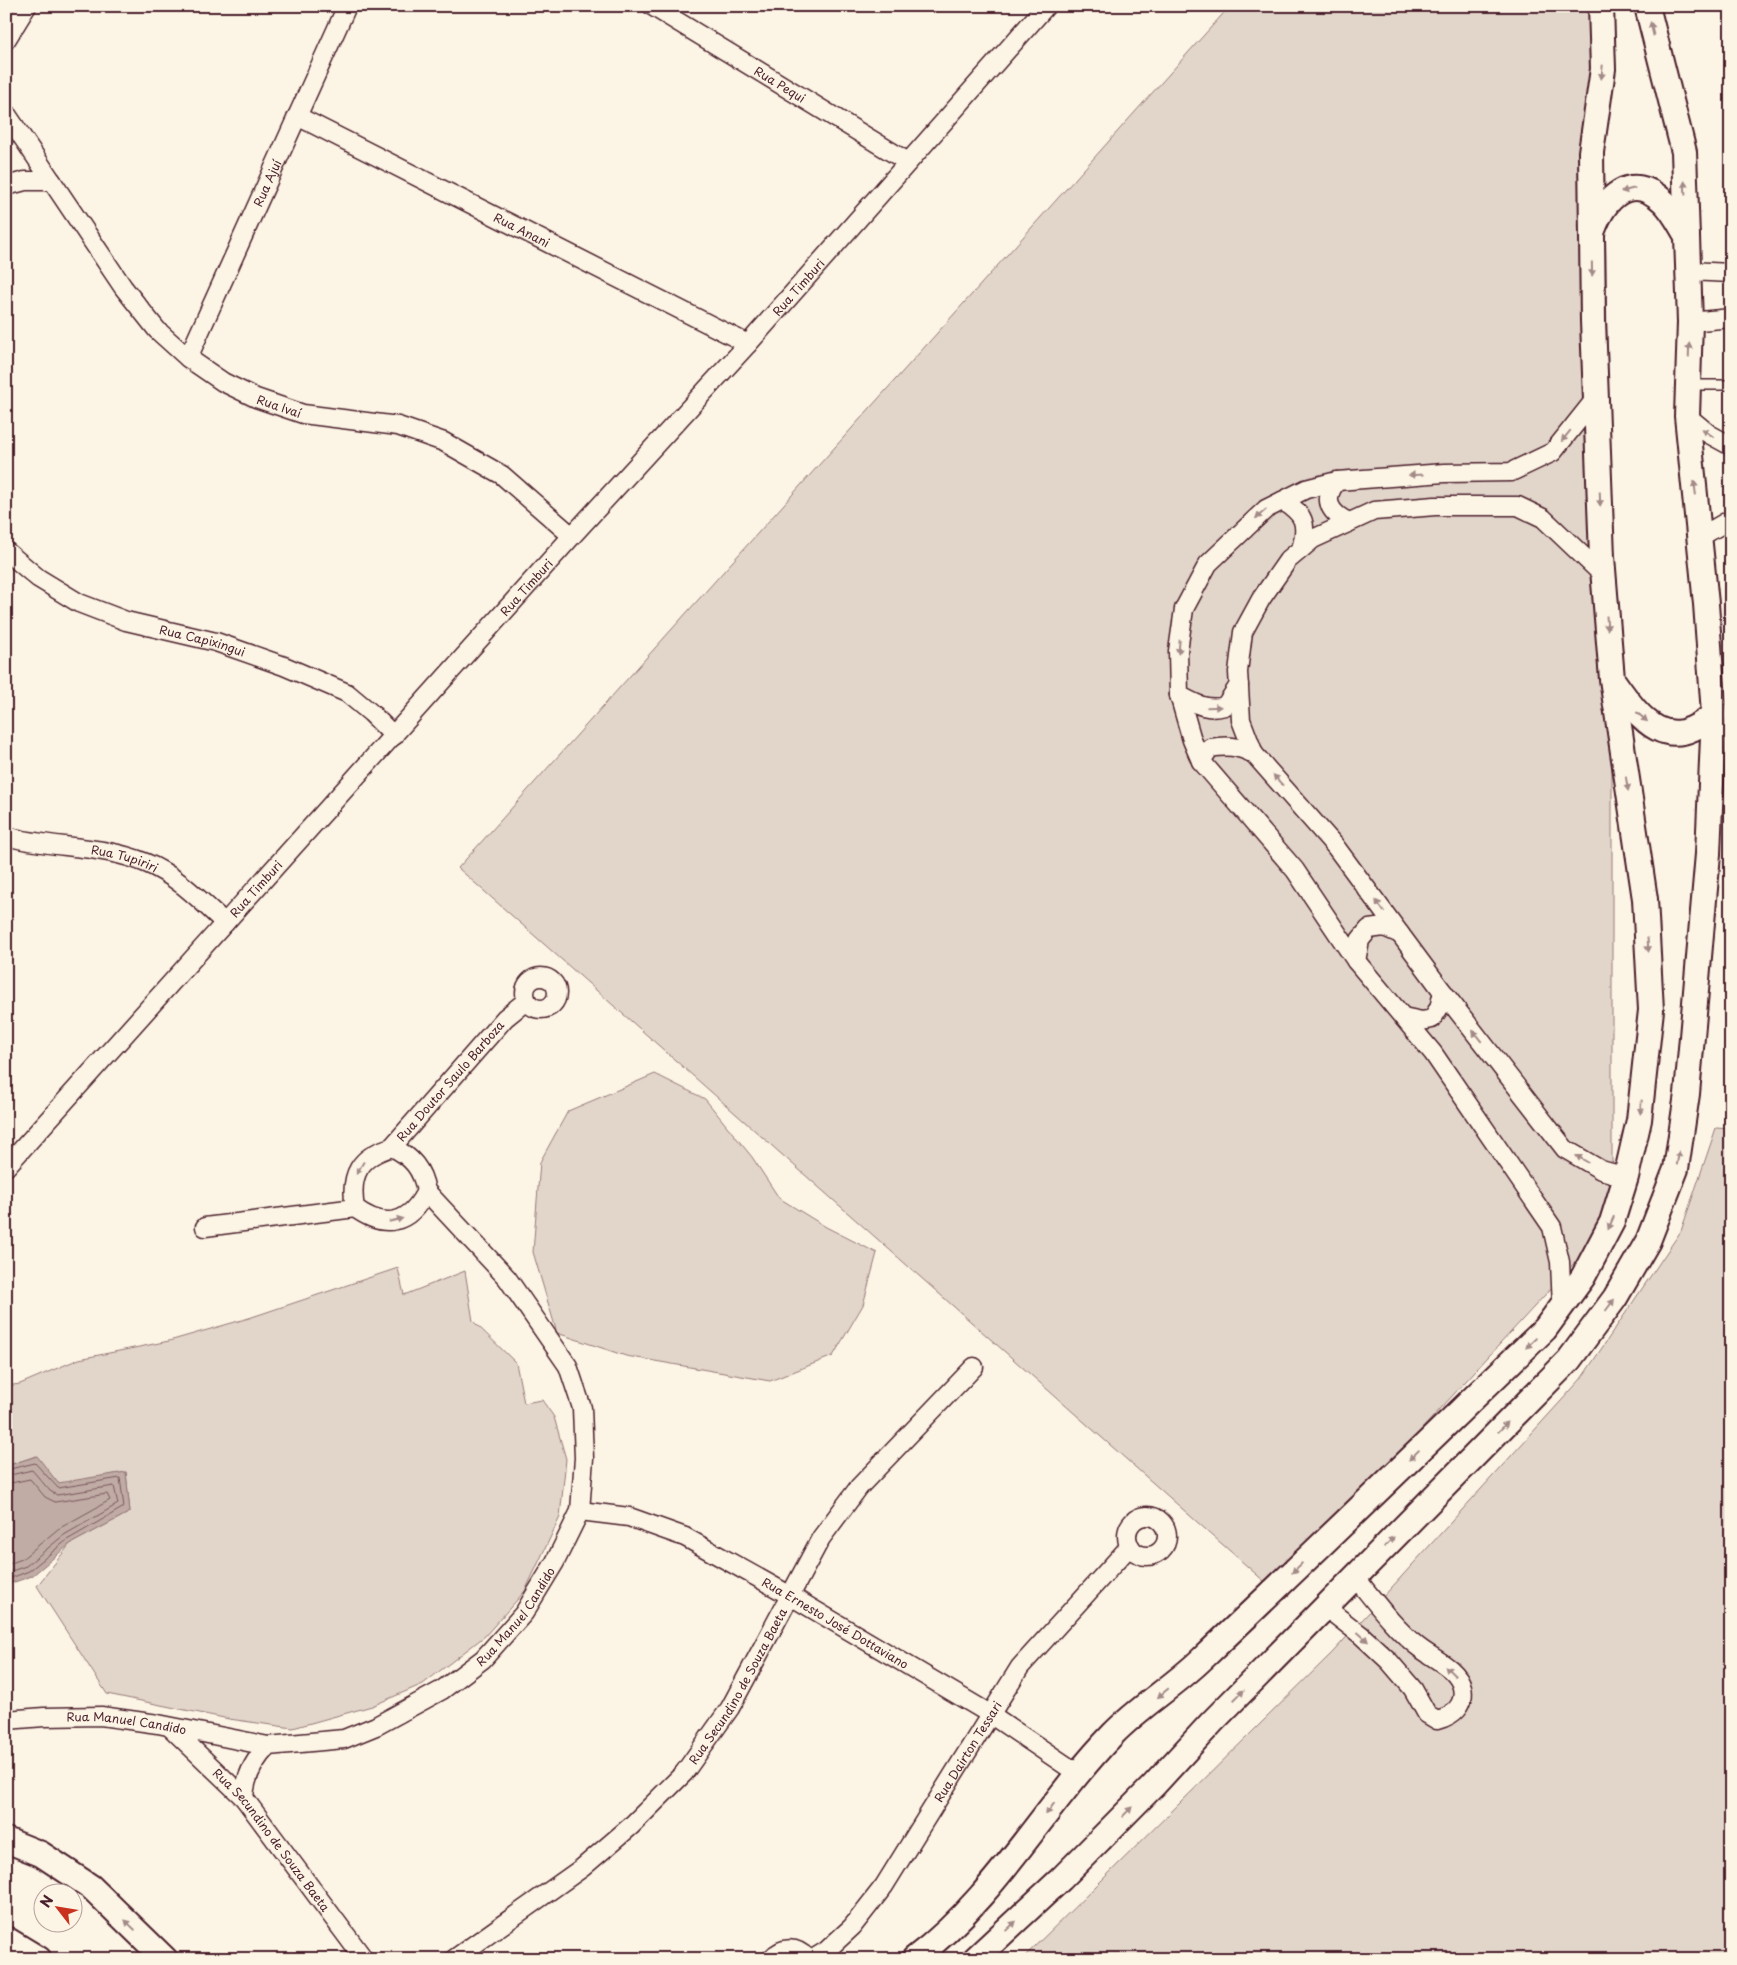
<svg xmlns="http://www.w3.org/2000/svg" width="1737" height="1965" font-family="'Playpen Sans',sans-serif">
<rect width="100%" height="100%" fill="#fcf5e5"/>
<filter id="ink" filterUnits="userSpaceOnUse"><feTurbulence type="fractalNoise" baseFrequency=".02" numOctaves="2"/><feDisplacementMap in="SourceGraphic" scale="10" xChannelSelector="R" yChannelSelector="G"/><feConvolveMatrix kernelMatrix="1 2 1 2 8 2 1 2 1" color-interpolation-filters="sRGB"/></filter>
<g filter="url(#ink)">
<g fill="#e2d5ca" stroke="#967a7a">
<path d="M1230,6H1596L1603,69L1612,679V1222L1274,1590L458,868Z"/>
<path d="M655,1074L705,1099L752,1157L779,1198L826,1227L877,1253L863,1305L833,1356L770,1381L626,1356L557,1333L533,1252L540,1162L568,1111Z"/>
<path d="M1716,1128L1731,1129V1959H1022L1333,1652L1581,1379L1681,1231Z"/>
<path d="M398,1268L404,1295L465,1271L473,1321L516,1363L524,1403L542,1400L554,1417L566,1459L560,1517L525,1591L485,1636L423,1684L372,1706L293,1728L229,1719L107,1694L37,1586L70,1544L130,1512L126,1472L58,1484L36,1456L6,1466V1386L20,1384L79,1359L169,1341L249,1318Z"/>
</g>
<path fill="#c0aca5" stroke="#917474" d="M37,1456L58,1483L126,1472L130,1512L70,1544L32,1576L6,1585V1466Z"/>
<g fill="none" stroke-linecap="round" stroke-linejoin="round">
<g stroke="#79575c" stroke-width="1">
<path d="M6,1470L35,1463L58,1488L120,1478L124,1507L67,1540L29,1571L6,1580"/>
<path d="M6,1476L32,1470L50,1491L57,1495L114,1486L118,1504L64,1535L26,1566L6,1573"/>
<path d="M6,1484L30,1479L45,1497L55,1502L107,1494L110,1500L58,1529L22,1559L6,1565"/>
</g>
<defs>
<path id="service" d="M1688,385H1731"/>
<g id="minor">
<path id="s1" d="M652,6L908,162"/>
<path d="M6,40L27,6"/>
<path id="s2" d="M6,113L123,287L157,330L188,358L223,382L256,398L303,414L398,426L444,442L502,475L572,536"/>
<path id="s3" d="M297,116L748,344"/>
<path d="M6,186L25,181H52"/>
<path d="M1689,271L1731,273"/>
<path d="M1690,322L1731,318"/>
<path id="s4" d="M188,358L347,6"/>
<path d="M1687,416L1709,434L1731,446"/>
<path d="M1337,481C1322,499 1329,513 1349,522"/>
<path d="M1282,501C1305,513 1308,525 1301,549"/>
<path d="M1700,537L1731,519"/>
<path id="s5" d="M6,551L38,578L79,603L126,621L216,642L284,666L347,693L371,713L394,736"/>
<path d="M1603,575L1543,518L1518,506H1435L1374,511L1313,539L1288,560L1261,599L1243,632L1238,672L1241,720L1254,754L1335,846L1443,992L1565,1149L1601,1170L1626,1177"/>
<path d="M1179,695C1196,704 1207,711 1225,706L1239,685"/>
<path d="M1201,761L1210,748C1227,745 1238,746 1254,754"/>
<path id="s6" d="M6,836C52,849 101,844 146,863C176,875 201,901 225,923"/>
<path d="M1356,961L1360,940L1369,929L1384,927L1400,934"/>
<circle cx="541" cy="993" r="16"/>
<path d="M1403,1017L1422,1021L1432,1019L1439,1008L1443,992"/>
<path id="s7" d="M6,1167L572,536L748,344L1046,6"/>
<path id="s8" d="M426,1191C410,1224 385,1230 355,1208C349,1174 360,1156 392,1147L505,1018L526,1001"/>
<path d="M205,1227L355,1208"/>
<path d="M1562,1306L1560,1262L1552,1227L1433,1053L1356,961L1295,870L1201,761L1192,740L1179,695L1178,651L1184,609L1208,564L1266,509L1306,489L1337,481L1444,473L1511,472L1553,452L1596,398"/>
<path id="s9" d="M580,1511L629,1517L685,1537L789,1595L990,1714L1077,1773"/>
<circle cx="1147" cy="1536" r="20"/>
<path d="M1325,1607L1361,1635L1389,1661L1413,1689L1427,1714L1437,1720C1453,1716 1466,1705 1462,1687C1458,1668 1430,1657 1417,1646C1393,1627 1374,1600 1355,1577"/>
<path id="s10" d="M6,1720L44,1717L101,1716L158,1724L268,1746L344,1739L376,1726L442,1690L483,1659L524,1613L555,1562L580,1511L584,1458L582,1408L568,1366L507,1278L426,1191C422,1169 412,1157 392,1147"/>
<path id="s11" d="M171,1728L244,1798L364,1959"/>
<path d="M244,1798C245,1777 253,1761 268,1746"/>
<path id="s12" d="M454,1959L582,1868L631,1826L684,1773L730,1708L821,1538L859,1487L974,1367"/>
<path d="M771,1959C782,1946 797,1946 808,1959"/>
<path id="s13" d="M813,1959L826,1951L852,1927L884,1886L1020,1667L1130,1546"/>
</g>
<g id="secondary">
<path d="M1593,230C1605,197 1631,171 1663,201C1673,210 1680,225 1687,236"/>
<path d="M1614,682C1642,722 1668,755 1714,714"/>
<path d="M6,1840L41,1854L91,1887L165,1959"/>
<path d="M6,1939L39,1959"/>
<path d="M914,1959C995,1898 1043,1807 1113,1734C1139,1707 1174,1686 1202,1659C1317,1550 1431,1439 1545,1329L1583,1277L1612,1222L1626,1177L1639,1120L1651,1010L1645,899L1612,679L1602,557L1593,321L1591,152L1603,69L1601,6"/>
<path d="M975,1959L1061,1879L1154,1785L1212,1722L1569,1360L1615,1298L1648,1241L1676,1169L1687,1094L1708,854L1714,714L1706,604L1687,416L1690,322L1684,152L1647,6"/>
</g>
</defs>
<use href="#service" stroke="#4a1f2b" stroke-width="12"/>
<use href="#minor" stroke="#4a1f2b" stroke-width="21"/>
<use href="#secondary" stroke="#4a1f2b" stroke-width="28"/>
<use href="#service" stroke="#fcf5e5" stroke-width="9"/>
<use href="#minor" stroke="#fcf5e5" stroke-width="18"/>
<use href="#secondary" stroke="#fcf5e5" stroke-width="24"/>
</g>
<defs><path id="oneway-solid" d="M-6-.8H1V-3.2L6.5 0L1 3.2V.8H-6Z" transform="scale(1.25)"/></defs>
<g fill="#a38a88">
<use href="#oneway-solid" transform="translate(1652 29) rotate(-103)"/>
<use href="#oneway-solid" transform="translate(1602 72) rotate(96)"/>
<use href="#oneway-solid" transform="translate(1685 188) rotate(-93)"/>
<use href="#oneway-solid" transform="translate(1628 190) rotate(165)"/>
<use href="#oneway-solid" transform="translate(1592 269) rotate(89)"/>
<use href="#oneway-solid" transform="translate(1689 350) rotate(-88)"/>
<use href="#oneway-solid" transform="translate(1708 433) rotate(-144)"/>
<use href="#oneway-solid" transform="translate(1566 436) rotate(129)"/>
<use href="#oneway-solid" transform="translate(1416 475) rotate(177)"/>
<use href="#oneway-solid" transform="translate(1695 488) rotate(-97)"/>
<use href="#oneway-solid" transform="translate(1600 499) rotate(88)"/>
<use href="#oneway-solid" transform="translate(1261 514) rotate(139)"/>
<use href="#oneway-solid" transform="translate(1607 623) rotate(86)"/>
<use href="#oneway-solid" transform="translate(1179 647) rotate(96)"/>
<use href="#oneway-solid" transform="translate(1214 707) rotate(-2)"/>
<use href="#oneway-solid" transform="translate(1642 717) rotate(41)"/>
<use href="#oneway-solid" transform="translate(1278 780) rotate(-132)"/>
<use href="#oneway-solid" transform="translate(1627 784) rotate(81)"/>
<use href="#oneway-solid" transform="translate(1380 906) rotate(-126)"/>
<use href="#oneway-solid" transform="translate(1648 945) rotate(86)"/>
<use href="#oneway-solid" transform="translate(1477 1036) rotate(-128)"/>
<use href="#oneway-solid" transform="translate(1641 1107) rotate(96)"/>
<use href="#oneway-solid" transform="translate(1678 1158) rotate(-81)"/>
<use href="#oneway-solid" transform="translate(1582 1159) rotate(-150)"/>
<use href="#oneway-solid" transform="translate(360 1168) rotate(121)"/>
<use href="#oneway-solid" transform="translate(396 1220) rotate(-14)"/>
<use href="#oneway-solid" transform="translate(1611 1223) rotate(114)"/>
<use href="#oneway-solid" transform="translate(1610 1305) rotate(-53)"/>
<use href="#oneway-solid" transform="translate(1531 1343) rotate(136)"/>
<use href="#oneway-solid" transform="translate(1503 1427) rotate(-46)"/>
<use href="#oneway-solid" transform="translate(1414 1455) rotate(136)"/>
<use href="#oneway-solid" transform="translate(1389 1542) rotate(-45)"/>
<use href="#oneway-solid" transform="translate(1297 1568) rotate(136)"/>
<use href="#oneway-solid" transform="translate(1363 1637) rotate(42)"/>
<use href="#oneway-solid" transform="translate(1450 1671) rotate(-135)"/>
<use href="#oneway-solid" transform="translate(1163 1693) rotate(140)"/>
<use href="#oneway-solid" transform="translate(1239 1695) rotate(-45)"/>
<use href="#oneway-solid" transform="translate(1050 1809) rotate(126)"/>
<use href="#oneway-solid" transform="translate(1127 1812) rotate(-45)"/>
<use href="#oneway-solid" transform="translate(130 1925) rotate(-136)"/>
<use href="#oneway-solid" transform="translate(1011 1926) rotate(-43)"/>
</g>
</g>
<g text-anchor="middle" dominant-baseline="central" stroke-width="4.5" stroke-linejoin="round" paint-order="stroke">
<g font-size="12" fill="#4a1f2b" stroke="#fcf5e5">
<text stroke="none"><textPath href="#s1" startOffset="150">Rua Pequi</textPath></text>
<text stroke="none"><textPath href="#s4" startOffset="192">Rua Ajuí</textPath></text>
<text stroke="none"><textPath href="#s3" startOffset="252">Rua Anani</textPath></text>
<text stroke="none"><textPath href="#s7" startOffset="1184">Rua Timburi</textPath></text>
<text stroke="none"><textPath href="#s2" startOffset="410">Rua Ivaí</textPath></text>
<text stroke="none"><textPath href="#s7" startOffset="779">Rua Timburi</textPath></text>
<text stroke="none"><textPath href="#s5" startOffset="219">Rua Capixingui</textPath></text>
<text stroke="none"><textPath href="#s6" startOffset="121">Rua Tupiriri</textPath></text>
<text stroke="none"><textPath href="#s7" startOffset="374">Rua Timburi</textPath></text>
<text stroke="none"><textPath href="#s8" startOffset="256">Rua Doutor Saulo Barboza</textPath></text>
<text stroke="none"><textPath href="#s10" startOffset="556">Rua Manuel Candido</textPath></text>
<text stroke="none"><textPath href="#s9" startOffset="282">Rua Ernesto José Dottaviano</textPath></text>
<text stroke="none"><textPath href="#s12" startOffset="399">Rua Secundino de Souza Baeta</textPath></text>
<text stroke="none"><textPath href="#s10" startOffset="121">Rua Manuel Candido</textPath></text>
<text stroke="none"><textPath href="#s13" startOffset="261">Rua Dairton Tessari</textPath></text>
<text stroke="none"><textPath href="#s11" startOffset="151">Rua Secundino de Souza Baeta</textPath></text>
</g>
</g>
<rect width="1737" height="1965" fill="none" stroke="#fcf5e5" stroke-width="25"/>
<rect x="12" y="12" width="1712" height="1940" fill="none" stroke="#4a1f2b" stroke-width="2" filter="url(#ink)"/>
<g transform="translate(58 1908) rotate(301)"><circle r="24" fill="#fcf5e5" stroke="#b59f9b"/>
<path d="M0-4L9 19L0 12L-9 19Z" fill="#c8321e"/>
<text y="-8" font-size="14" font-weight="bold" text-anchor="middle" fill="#4a1f2b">N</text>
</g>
</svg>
